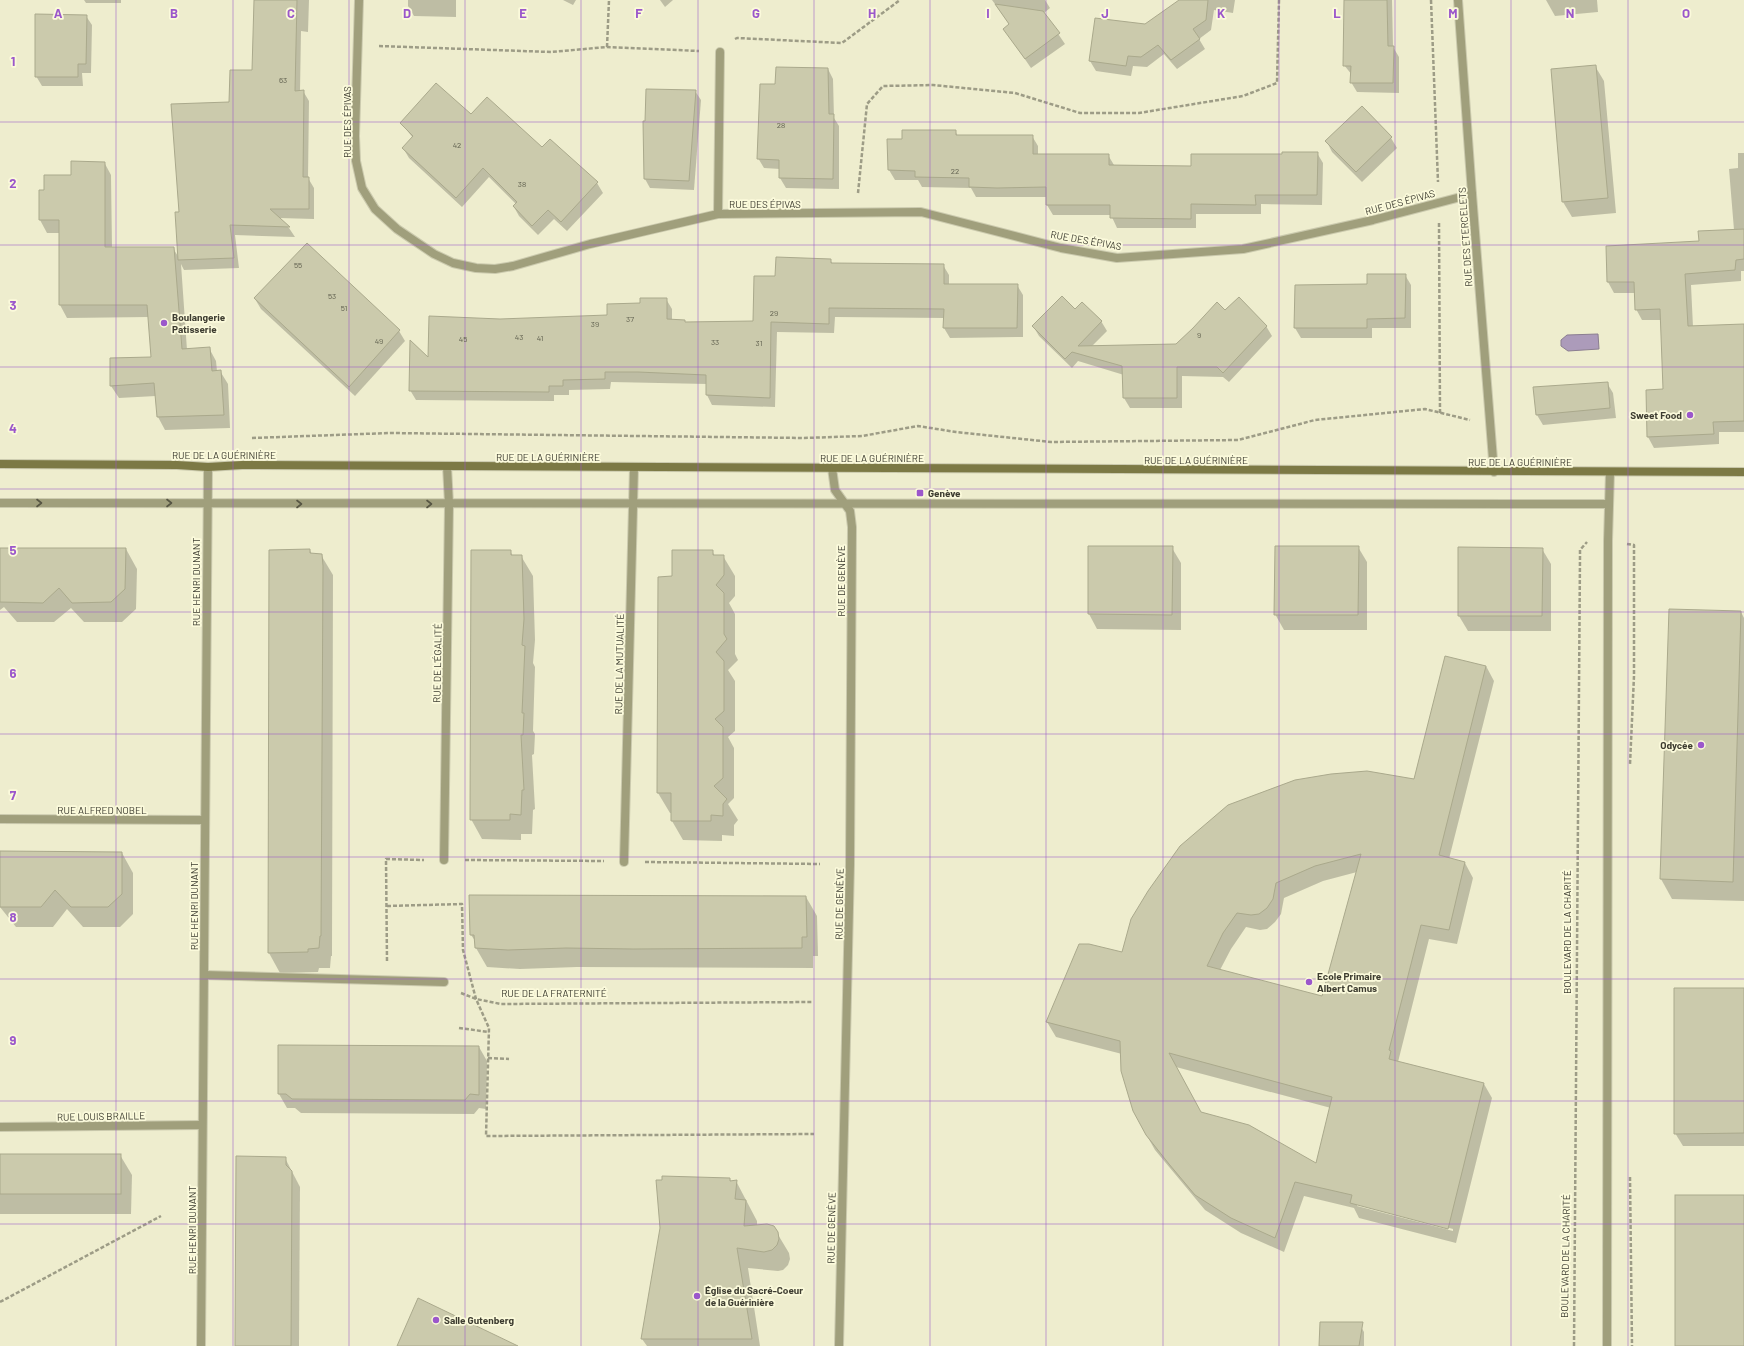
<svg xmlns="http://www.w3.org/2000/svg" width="1744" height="1346" font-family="Barlow,sans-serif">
<rect width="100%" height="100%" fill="#eeedce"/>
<path fill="#ac9bba" stroke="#8b7e91" d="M1598,334L1599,349L1568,351L1561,346V340L1567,335Z"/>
<g fill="#0003" fill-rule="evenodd">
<path d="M84,0H121V3H86Z"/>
<path d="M255,0H309L308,32L301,31L300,91H303L309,101L308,178L314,188V219L279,218L289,228L295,237L235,235L239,268L184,270L181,264L187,350L209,348L216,361L217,371H220L228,384L230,428L165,430L158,417L156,396L119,398L111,386L152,358L149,317L67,318L60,305V233H47L40,220V191H45L104,162L111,175L112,248H173L179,258L180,213L230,103L253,71Z"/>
<path d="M408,0H456V17L414,16L408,6Z"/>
<path d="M563,0H576L573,5Z"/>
<path d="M660,0H673L665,7Z"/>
<path d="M992,0H1045L1050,8L1044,13L1065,44L1031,68L1004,29L1010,25Z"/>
<path d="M1180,0H1235L1233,13L1214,10L1211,30L1199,39L1205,49L1177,69L1164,54L1147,67L1133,66L1131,76L1096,71L1090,61L1096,19L1145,25Z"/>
<path d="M1345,0H1392L1393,47L1399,57V93L1357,92L1351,82L1352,75L1344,65Z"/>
<path d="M1546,0H1597L1598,12L1555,16Z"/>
<path d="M86,16L92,25L91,73H82L83,86H42L36,76Z"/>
<path d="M1595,66L1604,81L1616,213L1572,217L1563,202L1552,70Z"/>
<path d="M828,69L833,79L834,118L839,126V189L786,188L780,178V169L764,168L758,158L776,85Z"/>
<path d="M695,91L701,100L694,190L650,188L645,179Z"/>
<path d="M471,116L542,149L550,140L597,183L603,193L567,231L554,219L538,235L519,216L514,207L516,204L489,177L462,207L409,158L403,148L413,138L401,123Z"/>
<path d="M955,131L958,136H1032L1038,146V155H1108L1114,165L1192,167L1283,155L1317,153L1323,163L1322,205L1261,204V214H1196V228H1117L1111,215H1053L1047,205V197H976L971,188L922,187L918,180H895L889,170L888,140H903Z"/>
<path d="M1391,138L1397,148L1362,182L1332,152L1327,142Z"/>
<path d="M1738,153H1744V271H1741V281L1691,285L1693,327L1744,325V432H1719V444L1654,448L1648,437L1647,391L1664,390L1661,320H1642L1636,309V293H1614L1608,282L1607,247L1700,242L1734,230L1729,169L1738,168Z"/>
<path d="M307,244L399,331L405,341L355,396L261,309L255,299Z"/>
<path d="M830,260L833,264L943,265L949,275V285H1017L1023,295V337L950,338L944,328V318L835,317L834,333L777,332L775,407L712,405L707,395V384L611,382L610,389L569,390V395H554V401L416,400L410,390L429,359L500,320L608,316L641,304L666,299L672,309V320L686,323L754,322L776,278Z"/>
<path d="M1405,275L1411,285V328H1372V338H1301L1295,328L1368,285Z"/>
<path d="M1075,311L1101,321L1107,331L1092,346L1176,345L1225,311L1266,326L1272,336L1229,382L1223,377L1182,376V408H1130L1124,398V375L1078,361L1072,368L1039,336L1033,326Z"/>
<path d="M1607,383L1613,393L1616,418L1543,425L1537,415Z"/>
<path d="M1089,547L1172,548L1181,563V630L1097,629L1089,614Z"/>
<path d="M1358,547L1367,562V630H1284L1275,614Z"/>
<path d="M0,549H126L137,569L136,609L122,622H84L71,608L54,622H17L4,607L0,610Z"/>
<path d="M1542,549L1551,564V631H1468L1459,616Z"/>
<path d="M310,550L312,555H321L333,575L332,956H331L330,968H319L318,972L280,973L269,953L270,551Z"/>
<path d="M510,551L513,556H521L533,576L535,640L533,663L535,667L533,731L535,734L534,754L532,755L535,809L533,810L532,834H521V840L482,839L471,819Z"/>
<path d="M712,551L715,556H723L735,576V596L729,603L735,614V654L738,660L728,670L735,681V731L728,737L734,748V798L728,804L738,820L734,825V836L722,835V841L683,840L672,821V813H670L658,793L673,577Z"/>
<path d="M1670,610L1741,612L1744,618V901L1672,899L1661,879Z"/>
<path d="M1486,666L1494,681L1449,859L1465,863L1473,878L1457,944L1429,939L1398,1062L1484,1084L1492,1098L1456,1243L1359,1218L1354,1208L1304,1196L1284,1252L1241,1233L1205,1210L1155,1150L1146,1134L1122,1054L1056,1037L1047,1022L1123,954L1415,780ZM1357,872L1323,997L1220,970L1231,949L1246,927L1260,930L1267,929L1275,922L1281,914L1284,898L1323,881ZM1176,1067L1331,1108L1317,1164L1201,1113ZM1357,1204L1453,1229V1231L1357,1206Z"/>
<path d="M0,852L122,853L133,873V914L120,927H83L67,909L53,927H16L0,907Z"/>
<path d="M470,896L806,897L817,916L818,956H813V968L577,967L520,969L487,967L476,948V942L471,935Z"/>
<path d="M1744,989V1146H1683L1675,1133Z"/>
<path d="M479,1047L487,1061L486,1109L479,1108L474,1114L301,1113L295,1108H287L279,1094Z"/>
<path d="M0,1155H120L132,1175L131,1214H0Z"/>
<path d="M285,1158L300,1187L299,1346H236Z"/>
<path d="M730,1179L731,1182L736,1181L757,1221V1225L777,1233L789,1253L790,1259L788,1265L783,1270L778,1271L748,1268L760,1346H647L642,1339Z"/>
<path d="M1359,1323L1364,1332V1346H1320Z"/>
</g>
<g fill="#cbcaac" stroke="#aaa98c" fill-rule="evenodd">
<path d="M254,0H297L295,91L304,90L303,177H309V209H270L290,227L230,225L234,258L178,260L175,212H179L171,104L229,102L230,70H252Z"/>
<path d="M1179,0H1208L1206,20L1193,29L1200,39L1171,60L1158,45L1141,57L1128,56L1126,66L1089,61L1095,18L1145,24Z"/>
<path d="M1344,0H1387L1388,46H1394L1393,83H1350L1351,66H1343Z"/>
<path d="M995,4L1043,11L1060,33L1025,59L1003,29L1009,24Z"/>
<path d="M35,14L87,15L86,64H78V77H35Z"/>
<path d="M1596,65L1608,198L1562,202L1551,69Z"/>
<path d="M776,67L828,68L829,114H834L833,179L779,178V160L757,159L760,84H775Z"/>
<path d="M436,83L471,114L487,97L542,147L550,139L598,182L561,222L548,210L532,226L513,206L517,202L483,168L456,198L402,148L413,136L400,123Z"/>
<path d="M646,89L696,90L689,181L644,179L643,121H645Z"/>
<path d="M1362,106L1392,137L1356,172L1325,141Z"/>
<path d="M902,130H956V135H1033V154H1109V165L1191,166V154H1282V152H1318L1317,195H1255L1256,205L1191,204V219L1110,218V205H1046V187L997,188L969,187V178L915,177V171L888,170L887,139H902Z"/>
<path d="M71,161L105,162V247H174L182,349L210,347L212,371L221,370L224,415L157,417L154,383L110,386V358L151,357L147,305H59V220H39V190H44V175H71Z"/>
<path d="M1744,229V259L1736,260L1735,270L1685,274L1688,326L1744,324V421L1713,422L1714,434L1647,437L1646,390L1663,389L1660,309L1635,310L1634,282H1607L1606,246L1699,241L1698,231Z"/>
<path d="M307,243L400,330L349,387L254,298Z"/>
<path d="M776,257L831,259V263L944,264V284H1018L1017,328H943L944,309L829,308V324L771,322L770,398L706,395V375L638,372H605V379L563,380V386H549V392L409,391L410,340L428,357L429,316L500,319L607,315V304L640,303V298H667V319L685,320V322L753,321L754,276H775Z"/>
<path d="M1367,274H1406L1405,318L1367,319V328H1294L1295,285L1367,284Z"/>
<path d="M1062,296L1075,309L1082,302L1102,321L1078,346L1176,344L1193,328L1217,302L1225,310L1239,297L1267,326L1223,373L1217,367H1177V398H1123L1122,366L1072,352L1065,359L1032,326Z"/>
<path d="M1608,382L1610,408L1536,415L1533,387Z"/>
<path d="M1088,546H1173L1172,615L1088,614Z"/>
<path d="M1275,546H1359L1358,615H1274Z"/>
<path d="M1458,547L1543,548L1542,616H1458Z"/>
<path d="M0,548H126L125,589L111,602L72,603L59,588L43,603L0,602Z"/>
<path d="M310,549V553L322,554L323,566L321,936H320L319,948L308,949V952L268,953L269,550Z"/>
<path d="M471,550H511V555H522L524,619L522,645L525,646L522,713H524L523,735H521L524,790H522L521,815L510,814V820H470Z"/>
<path d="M672,550H713V555H724V575L716,585L724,593V634L727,639L716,652L724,661V711L715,719L723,727V778L714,786L727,799L723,804V816L711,815V821H671V793H657L658,577L672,576Z"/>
<path d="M1669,609L1741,611L1733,882L1660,879Z"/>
<path d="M1445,656L1486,666L1439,855L1465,862L1449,930L1421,925L1389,1050L1391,1051L1389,1059L1484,1083L1448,1229L1350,1203L1352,1195L1295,1182L1275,1238L1231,1218L1195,1195L1169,1164L1146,1135L1133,1111L1121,1071L1120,1041L1046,1022L1079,944H1089L1122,952L1131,919L1148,891L1180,846L1228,805L1295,780L1331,774L1367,771L1414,779ZM1361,854L1322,996L1207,966L1223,933L1237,913L1251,915L1259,914L1267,908L1273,899L1276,883L1315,866ZM1169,1053L1332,1097L1316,1163L1249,1125L1201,1112Z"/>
<path d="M0,851L122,852V894L108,907H71L55,890L41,907H0Z"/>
<path d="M469,895L806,896L807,937H802V948L633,949L566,948L508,950L475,948L474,935H470Z"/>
<path d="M1674,988H1744V1133L1674,1134Z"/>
<path d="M278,1045L479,1046V1095L470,1094L465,1100L292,1099L286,1094H278Z"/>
<rect x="0" y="1154" width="121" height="40"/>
<path d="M236,1156L286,1157V1165L292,1171L291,1346H235Z"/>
<path d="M662,1176L730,1178V1181L737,1180L735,1199L746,1200L744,1226L767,1224L774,1226L778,1232L779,1239L777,1245L772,1250L764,1252L737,1248L752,1339H641L660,1228L656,1180H662Z"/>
<rect x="1675" y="1195" width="69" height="151"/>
<path d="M418,1298L518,1346H397Z"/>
<path d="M1320,1322H1363L1359,1346H1319Z"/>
</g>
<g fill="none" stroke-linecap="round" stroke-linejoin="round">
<defs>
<g id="minor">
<path d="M359,0L355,136L356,161L362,188L375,209L397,229L434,254L453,263L476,268L495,269L513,266L590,244L718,214L921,212L1061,248L1117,258L1243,249L1373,220L1472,194"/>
<path d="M718,214L720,52"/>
<path d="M832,468L835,490L850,511L852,527L850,864L839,1346"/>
<path d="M0,503L1609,504"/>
<path d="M0,819L204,820"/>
<path d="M444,860L449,504L447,466"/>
<path d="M624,862L634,467"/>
<path d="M204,975L444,982"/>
<path d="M0,1127L202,1125"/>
<path d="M201,1346L208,467"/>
</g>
<g id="tertiary">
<path d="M1458,0L1472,194L1494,472"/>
<path d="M1607,1346L1608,541L1610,472"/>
</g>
<path id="secondary" d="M0,464L177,465L208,467L242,465L1744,472"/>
</defs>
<use href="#minor" stroke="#cbcaae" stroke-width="10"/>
<use href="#tertiary" stroke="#cbcaae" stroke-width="10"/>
<use href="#secondary" stroke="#cbcaae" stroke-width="10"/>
<g stroke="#9d9c86" stroke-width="2.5" stroke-dasharray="4 2" stroke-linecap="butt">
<path d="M1431,0L1438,182"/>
<path d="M735,39L737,38L842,43L900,0"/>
<path d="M379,46L551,52L607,47L699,51"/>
<path d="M607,47L609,0"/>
<path d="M858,193L867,104L883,86L933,85L1015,93L1080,113H1139L1243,96L1277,83L1279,0"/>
<path d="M1439,223L1440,413"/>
<path d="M252,438L390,433L804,438L862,436L918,426L956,432L1051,442L1238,440L1315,420L1425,409L1470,420"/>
<path d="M1627,544L1634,545V676L1630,764"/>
<path d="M465,860L604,861"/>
<path d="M645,862L820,864"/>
<path d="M387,906L462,904L463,950L476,999L489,1028L486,1136L814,1134"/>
<path d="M387,961L386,859L424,860"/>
<path d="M461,993L476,999L501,1004L813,1002"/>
<path d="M459,1028L489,1032"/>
<path d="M488,1058L509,1059"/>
<path d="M1630,1177L1632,1346"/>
<path d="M0,1302L161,1216"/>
<path d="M1574,1346L1580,556V550L1587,542"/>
</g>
<use href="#minor" stroke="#a09f7c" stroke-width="8"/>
<use href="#tertiary" stroke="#a09f7c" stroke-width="8"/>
<use href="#secondary" stroke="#7c7945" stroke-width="8"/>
</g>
<defs><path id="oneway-chevron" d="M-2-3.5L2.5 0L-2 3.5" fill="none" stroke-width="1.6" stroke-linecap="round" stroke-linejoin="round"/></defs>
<g stroke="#565543">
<use href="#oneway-chevron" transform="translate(39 503)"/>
<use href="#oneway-chevron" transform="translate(169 503)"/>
<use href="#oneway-chevron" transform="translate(299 504)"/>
<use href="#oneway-chevron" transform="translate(429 504)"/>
</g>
<path fill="none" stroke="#9b57cb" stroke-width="1" stroke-opacity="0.55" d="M116,0V1346M233,0V1346M349,0V1346M465,0V1346M581,0V1346M698,0V1346M814,0V1346M930,0V1346M1046,0V1346M1163,0V1346M1279,0V1346M1395,0V1346M1511,0V1346M1628,0V1346M0,122H1744M0,245H1744M0,367H1744M0,489H1744M0,612H1744M0,734H1744M0,857H1744M0,979H1744M0,1101H1744M0,1224H1744"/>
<g fill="#9b57cb" stroke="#fbfadb" stroke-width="1.5">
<circle cx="164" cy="323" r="4"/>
<circle cx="1690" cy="415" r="4"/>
<rect x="916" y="489" width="8" height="8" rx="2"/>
<circle cx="1701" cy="745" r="4"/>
<circle cx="1309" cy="982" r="4"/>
<circle cx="697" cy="1296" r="4"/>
<circle cx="436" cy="1320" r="4"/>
</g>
<g text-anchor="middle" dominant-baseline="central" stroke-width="3.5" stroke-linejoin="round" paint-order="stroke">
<g font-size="8" fill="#60604f">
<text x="283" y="80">63</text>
<text x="781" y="125">28</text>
<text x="457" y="145">42</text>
<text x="955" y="171">22</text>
<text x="522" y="184">38</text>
<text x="298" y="265">55</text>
<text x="332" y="296">53</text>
<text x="344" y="308">51</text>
<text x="774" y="313">29</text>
<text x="630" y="319">37</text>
<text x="595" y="324">39</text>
<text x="1199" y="335">9</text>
<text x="519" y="337">43</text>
<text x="540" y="338">41</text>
<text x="463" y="339">45</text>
<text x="379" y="341">49</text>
<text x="715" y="342">33</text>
<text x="759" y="343">31</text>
</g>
<g font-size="10" fill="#3d3c30" stroke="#fbfadb">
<text transform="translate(347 122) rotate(-90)">RUE DES ÉPIVAS</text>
<text transform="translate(1400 202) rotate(-15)">RUE DES ÉPIVAS</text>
<text x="765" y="204">RUE DES ÉPIVAS</text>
<text transform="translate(1465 237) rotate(-94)">RUE DES ETERCELETS</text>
<text transform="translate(1086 240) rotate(10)">RUE DES ÉPIVAS</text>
<text x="224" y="455">RUE DE LA GUÉRINIÈRE</text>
<text x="548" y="457">RUE DE LA GUÉRINIÈRE</text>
<text x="872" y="458">RUE DE LA GUÉRINIÈRE</text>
<text x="1196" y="460">RUE DE LA GUÉRINIÈRE</text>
<text x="1520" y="462">RUE DE LA GUÉRINIÈRE</text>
<text transform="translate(841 581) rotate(-90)">RUE DE GENÈVE</text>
<text transform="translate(196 582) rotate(-90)">RUE HENRI DUNANT</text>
<text transform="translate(437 663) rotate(-89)">RUE DE L'ÉGALITÉ</text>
<text transform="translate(619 664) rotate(-89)">RUE DE LA MUTUALITÉ</text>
<text x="102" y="810">RUE ALFRED NOBEL</text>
<text transform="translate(839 904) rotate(-89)">RUE DE GENÈVE</text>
<text transform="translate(194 906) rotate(-90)">RUE HENRI DUNANT</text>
<text transform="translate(1567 932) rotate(-90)">BOULEVARD DE LA CHARITÉ</text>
<text x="554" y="993">RUE DE LA FRATERNITÉ</text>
<text transform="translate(101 1116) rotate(-1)">RUE LOUIS BRAILLE</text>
<text transform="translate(831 1228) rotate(-89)">RUE DE GENÈVE</text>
<text transform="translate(192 1230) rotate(-90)">RUE HENRI DUNANT</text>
<text transform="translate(1565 1256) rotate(-89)">BOULEVARD DE LA CHARITÉ</text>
</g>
<g font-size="10" font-weight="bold" fill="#3d3c30" stroke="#fbfadb" text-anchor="start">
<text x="172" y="317">Boulangerie<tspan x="172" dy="12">Patisserie</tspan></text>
<text x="1682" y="415" text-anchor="end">Sweet Food</text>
<text x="928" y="493">Genève</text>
<text x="1693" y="745" text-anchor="end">Odycée</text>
<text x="1317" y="976">Ecole Primaire<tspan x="1317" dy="12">Albert Camus</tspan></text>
<text x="705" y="1290">Église du Sacré-Coeur<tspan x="705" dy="12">de la Guérinière</tspan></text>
<text x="444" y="1320">Salle Gutenberg</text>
</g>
</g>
<g font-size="13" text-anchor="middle" font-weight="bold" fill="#9b57cb" stroke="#fbfadb" stroke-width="3.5" stroke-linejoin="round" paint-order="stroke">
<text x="58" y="18">A</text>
<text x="174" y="18">B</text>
<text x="291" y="18">C</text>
<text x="407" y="18">D</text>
<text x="523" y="18">E</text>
<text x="639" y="18">F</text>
<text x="756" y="18">G</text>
<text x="872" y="18">H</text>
<text x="988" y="18">I</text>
<text x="1105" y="18">J</text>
<text x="1221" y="18">K</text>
<text x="1337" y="18">L</text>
<text x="1453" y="18">M</text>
<text x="1570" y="18">N</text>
<text x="1686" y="18">O</text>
<text x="13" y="66">1</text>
<text x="13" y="188">2</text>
<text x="13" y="310">3</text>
<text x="13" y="433">4</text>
<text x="13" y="555">5</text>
<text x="13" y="678">6</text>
<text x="13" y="800">7</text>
<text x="13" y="922">8</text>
<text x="13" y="1045">9</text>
</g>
</svg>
